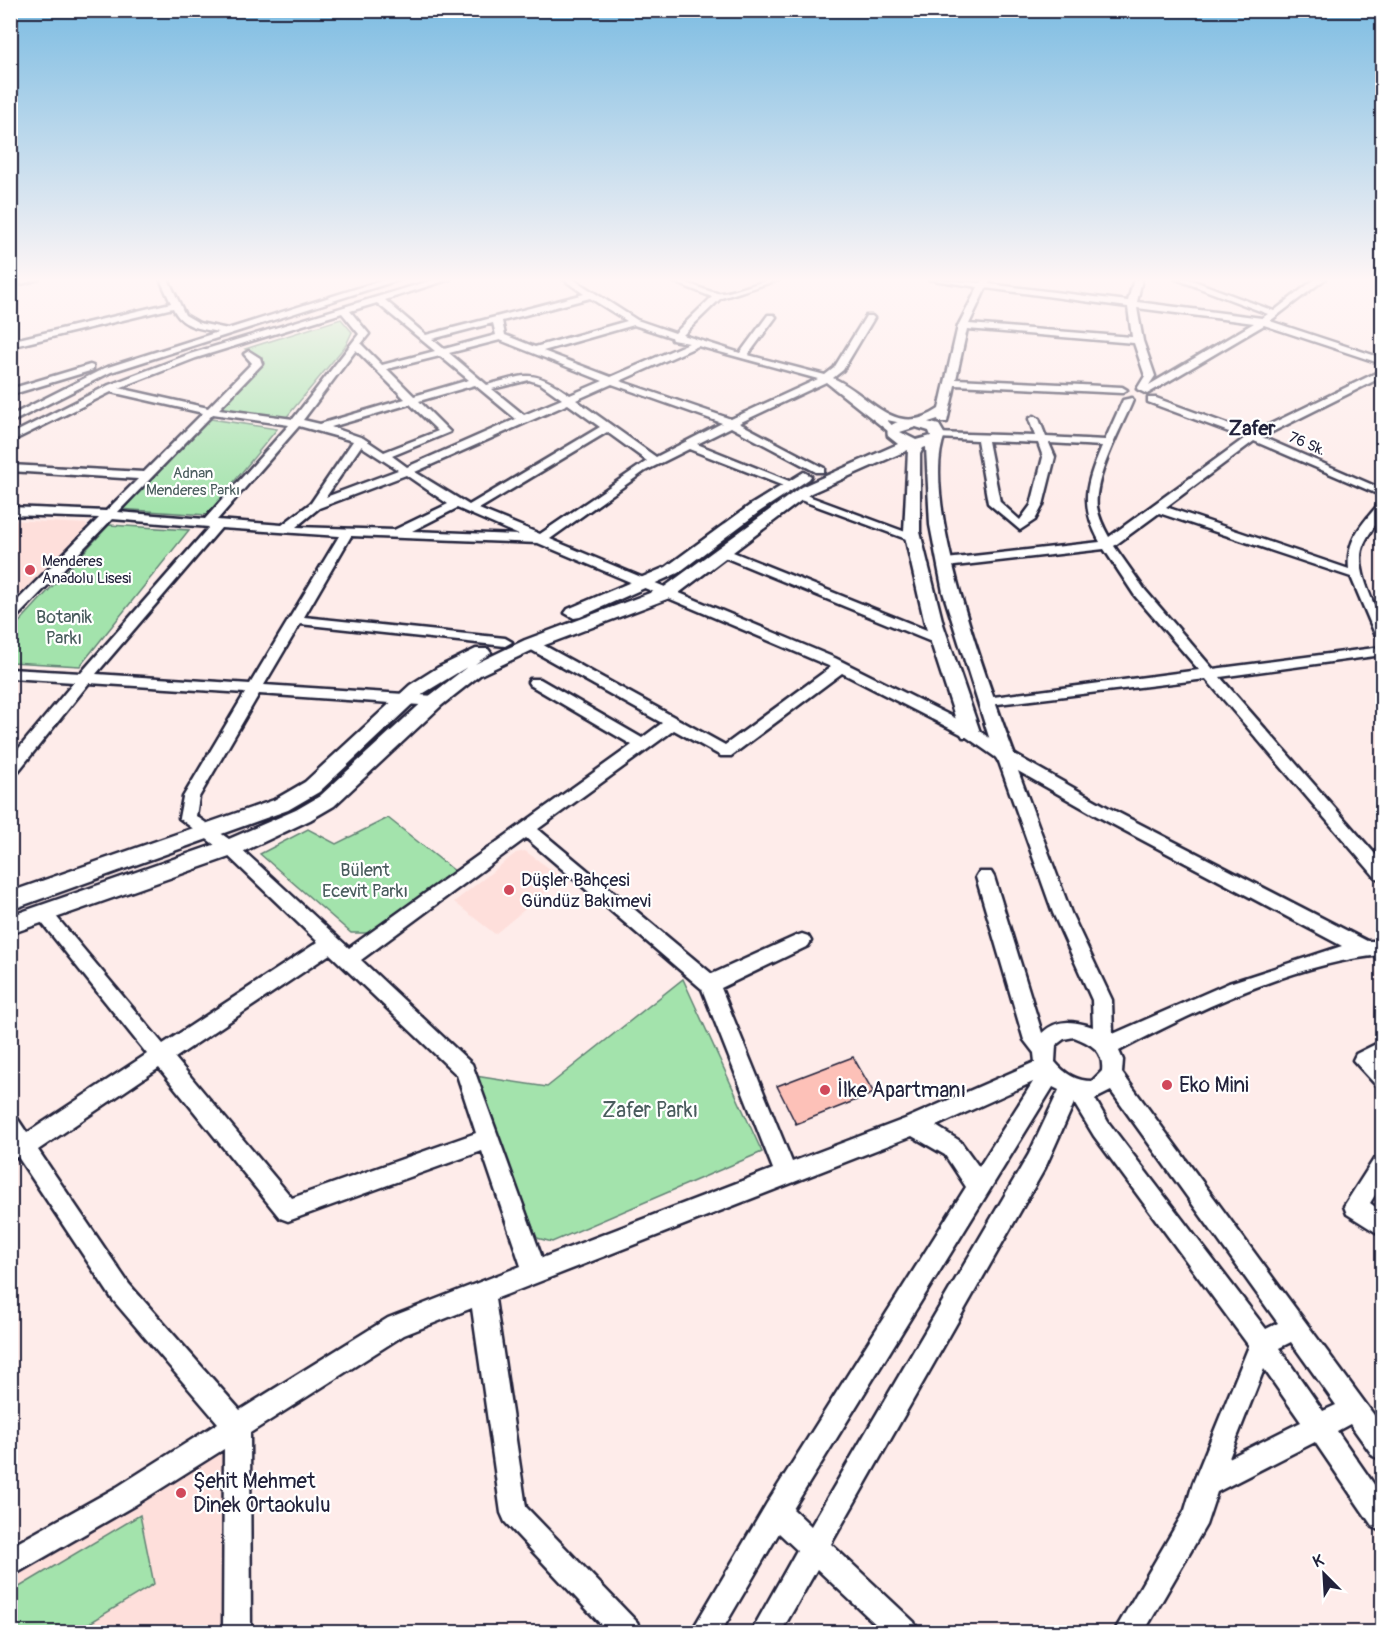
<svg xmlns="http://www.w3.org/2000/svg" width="1393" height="1643" font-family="Pangolin,sans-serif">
<rect width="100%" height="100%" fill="#feecea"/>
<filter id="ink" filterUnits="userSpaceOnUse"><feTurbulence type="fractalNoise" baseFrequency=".0167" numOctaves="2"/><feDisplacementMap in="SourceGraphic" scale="12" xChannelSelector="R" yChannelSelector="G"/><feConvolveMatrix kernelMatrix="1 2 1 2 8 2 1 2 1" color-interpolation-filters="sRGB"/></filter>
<g filter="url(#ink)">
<g fill="#fedfdb">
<path d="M10,520L86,524L88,529L10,611Z"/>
<path d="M525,851L563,878L495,934L454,902L516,853Z"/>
<path d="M237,1426V1632H11L10,1560Z"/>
</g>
<g fill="#a3e3ac" stroke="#628274" stroke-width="1.5">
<path d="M341,319L352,332L346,345L285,419L218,409L265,362L245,349Z"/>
<path d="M211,419L277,429L207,515L118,509Z"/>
<path d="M109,525L189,530L80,666L11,662V631Z"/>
<path d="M388,818L456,872L371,933H351L260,854L308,829L336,844Z"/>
<path d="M683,979L762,1152L552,1242L537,1238L475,1076L547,1087Z"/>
<path d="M140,1515L154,1584L75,1632H15L11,1592Z"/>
</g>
<path fill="#fdc1b8" stroke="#22223b" stroke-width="1.5" d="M853,1057L874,1093L796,1124L777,1086Z"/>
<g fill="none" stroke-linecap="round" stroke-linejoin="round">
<defs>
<g id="minor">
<path d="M23,279H39L10,287V282Z"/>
<path d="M160,279H168L185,315L199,323L228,329L387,279H401L111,372L10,423V416L105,368L218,332C199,328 181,327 173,308L10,347V341L171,303Z"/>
<path d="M436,279H450L385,300L426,335L584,294L563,279H573L637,320L675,333L712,297L667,279C686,279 699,290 717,293C731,295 761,279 781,279L721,298L683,335L740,353L768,315H774L776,317L748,355L825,375L834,368L866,316H872L874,318L843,370L833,378C870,394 894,440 939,409L958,326L978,287L928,279L981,283L983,279H991L989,284L1128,301L1134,279H1142L1137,302L1262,318L1268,314L1176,279H1189L1274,311L1315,279H1325L1270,321L1382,358V364L1264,325L1147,394L1137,389L1145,376L1134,343L967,329L956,379L1122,387L1127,390L1122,393L955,385L947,422H939L938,419L916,426L887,420L898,432L893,435L826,382L739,423L824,468V472H816L731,427L697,444L794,483V487H786L689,449L645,471L550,539L835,658L975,728L1010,752L1109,808L1367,941H1382V955C1297,962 1195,1011 1119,1051L1123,1060L1122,1073L1382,1426V1460L1373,1456L1350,1424L1337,1431L1382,1496V1531L1373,1527L1315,1442L1217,1492L1206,1525L1144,1632H1114L1185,1510L1193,1483L1249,1346L1094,1136L1074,1103L1045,1168L831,1544L914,1622L918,1632H884L817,1569L781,1632H751L797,1550L779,1533L721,1632H691L767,1503L966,1187L945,1155L912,1136L495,1299L526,1507L637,1622L641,1632H608L505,1522L501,1513L472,1308L404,1335L250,1433L251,1632H223L224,1449L135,1505L10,1577V1547L117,1487L218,1423L113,1300L18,1157H10V1115L17,1118L27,1133L147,1054L34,913L37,908L43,906L49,908L163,1044L318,942L224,852L179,818L183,797L245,693L89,683L16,774L10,775V759L74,682L10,678V669L81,673L209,527L112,519L15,619L10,620V608L99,518L10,515V507L106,511L138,479L10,471V465L144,472L203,413L111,392L10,442V435L109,385L190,354ZM986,288L1128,307L1132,337L969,324ZM590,298L627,321L535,347L505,335L502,321ZM377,303L435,351L382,365L361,344L369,334L350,311ZM1137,308L1254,323L1149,385L1155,376L1143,341ZM342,313L359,334L293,419L219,409L262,364L260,358L249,351L244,354L252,363L208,408L119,388L196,358ZM493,323L496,335L444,349L432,339ZM634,325L671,337L672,340L689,343L611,377L543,351ZM500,340L603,381L570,395C533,369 528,374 487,385L449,353ZM698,346L818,379L731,419L620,381ZM356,350L405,399L320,424L303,420ZM440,356L469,380L414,396L387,369ZM529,380L541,384L562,399L524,415L492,389ZM612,384L722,423L656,457L576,400ZM475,385L516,419L407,467L392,456L450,432L419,401ZM410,404L438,431L384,452L363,438L331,427ZM568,404L600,427L469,505L415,472ZM213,414L289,425L205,519L118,512ZM299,426L353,441L311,503L282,525L217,520ZM607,432L647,461L540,534L479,509ZM361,446L398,470L326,497ZM406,475L448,504L394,530L296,527L319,508ZM457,508L519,535L412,531ZM221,528L339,536L250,684L96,674ZM351,536L538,543L831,667L725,745L536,641H526V647L662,723L642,738L540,679H530L528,682L530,685L632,745L349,948L236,844L196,816L199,797L259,694L435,706L442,701L435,696L264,685L300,624L505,646L512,642L505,638L304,617ZM842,673L965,736L998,759L1053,913L1092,1000L1093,1027C1074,1021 1058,1018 1042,1033L994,877L991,872H979L976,877L1024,1040L1034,1053L1035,1062L905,1119L792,1162L721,988L808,946L811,941L808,936L802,934L796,936L712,974L538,829L674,730L721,756H731ZM1018,771L1097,816L1342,946L1229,983L1113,1034L1112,1000L1071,913ZM526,838L702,989L773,1169L542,1258L472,1064L361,960ZM330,954L457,1075L476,1133L292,1198L175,1058ZM1074,1037C1092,1044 1104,1051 1102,1071L1092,1081C1076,1081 1065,1074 1055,1062L1056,1045L1064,1039ZM159,1068L280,1218L288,1221L482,1151L521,1266L388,1318L240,1410L129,1284L38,1150ZM1033,1082L979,1167L960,1141L936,1126ZM1053,1087L1059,1090L1029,1154L811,1526L793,1509ZM1111,1091L1278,1323L1266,1329L1108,1122L1095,1099ZM1291,1342L1336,1405L1323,1411L1279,1348ZM1264,1369L1301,1422L1229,1458Z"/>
<path d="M90,365L93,366V370L10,395V389Z"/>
<path d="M1382,370V377L1262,437L1382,489V496L1254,441L1166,507L1349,569C1346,541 1361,525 1378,505H1382C1382,525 1361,536 1361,558C1361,587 1382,610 1382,638L1375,634L1351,577L1159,513L1114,546L1145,590L1213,669L1382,647V655L1220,677L1382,862V879L1376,878L1206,679L981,706L979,703L986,698L1199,670L1135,596L1104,549L946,567L940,563L946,559L1100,542C1079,504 1086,484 1102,446L1049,443L1055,457L1043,505L1035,520L1020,530L988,503L977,440L938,438L934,437V433L1035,436L1029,419L1034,416L1039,419L1046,437L1105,440L1123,400L1132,398L1133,400C1122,427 1093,478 1097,507C1099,518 1104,528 1109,537L1245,438L1148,402V398H1156L1252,433ZM988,441L1038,443L1043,457L1031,505L1020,520L1000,502Z"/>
<path d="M795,494H803L919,537L913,541L909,540L795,498Z"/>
<path d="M723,548L944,637L946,640L944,643H934L719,555V549Z"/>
<path d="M1382,1041V1060L1379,1062L1382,1065V1087L1375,1084L1353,1060L1356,1054Z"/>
<path d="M1382,1156V1184L1370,1203L1382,1212V1236L1347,1214L1344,1206L1374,1159Z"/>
</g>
<g id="tertiary">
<path d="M916,419L939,425L945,435C918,498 990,689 1015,756L1012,761H998L995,756L943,592L930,525L926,447L923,448L920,454V532L943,624L980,732L977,737H963L960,732L925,624L904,532L908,450L811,493L675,596L537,648L480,675L442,705L334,806L310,820L238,854L10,934V916L222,842L296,810L320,796L428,697L467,667L424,693L319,792L288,810L10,910V892L274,800L305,782L410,685L437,668L476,649H488L491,653L475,664L525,640L663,588L801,487L898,444L888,436C884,421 905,421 916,419ZM916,427L929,431L931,436L916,440L900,432Z"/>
<path d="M804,472L811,476L809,479L759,512L678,573L580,617L574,618L565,613L568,609L666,567L749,506Z"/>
</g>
</defs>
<use href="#minor" stroke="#22223b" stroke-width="5"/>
<use href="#tertiary" stroke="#22223b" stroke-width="5"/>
<use href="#minor" fill="#fff" fill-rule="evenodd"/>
<use href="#tertiary" fill="#fff" fill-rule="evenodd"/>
</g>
</g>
<linearGradient id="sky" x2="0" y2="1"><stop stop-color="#7cbce2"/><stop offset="0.55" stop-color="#fff6f6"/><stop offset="1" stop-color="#fff6f6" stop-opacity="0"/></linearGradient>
<rect width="1393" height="509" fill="url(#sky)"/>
<g fill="#d1495b" stroke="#fff" stroke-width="2">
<circle cx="30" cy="570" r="6"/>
<circle cx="509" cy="890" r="6"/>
<circle cx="1167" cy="1085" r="6"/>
<circle cx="825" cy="1090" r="6"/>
<circle cx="181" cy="1493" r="6"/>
</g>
<g text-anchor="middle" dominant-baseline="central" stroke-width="4.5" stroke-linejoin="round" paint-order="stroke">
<g font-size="15" fill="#22223b" stroke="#fff">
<text transform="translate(1307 444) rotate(23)">76 Sk.</text>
</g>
<g font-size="15" fill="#495c5d" stroke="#fff">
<text x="193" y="473">Adnan<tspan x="193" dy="17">Menderes Parkı</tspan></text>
</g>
<g font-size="15" fill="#22223b" stroke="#fff" text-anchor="start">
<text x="42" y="561">Menderes<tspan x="42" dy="17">Anadolu Lisesi</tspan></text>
</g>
<g font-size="18" fill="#495c5d" stroke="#fff">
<text x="64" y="617">Botanik<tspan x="64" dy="21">Parkı</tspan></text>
<text x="365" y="870">Bülent<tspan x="365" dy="21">Ecevit Parkı</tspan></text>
</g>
<g font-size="18" fill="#22223b" stroke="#fff" text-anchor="start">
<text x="521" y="880">Düşler Bahçesi<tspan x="521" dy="21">Gündüz Bakımevi</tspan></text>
</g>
<g font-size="20" font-weight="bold" fill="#22223b" stroke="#fff">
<text x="1252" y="428">Zafer</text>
</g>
<g font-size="21" fill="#22223b" stroke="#fff" text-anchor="start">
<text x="1179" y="1085">Eko Mini</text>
<text x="837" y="1090">İlke Apartmanı</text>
<text x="193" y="1481">Şehit Mehmet<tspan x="193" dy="24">Dinek Ortaokulu</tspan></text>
</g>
<g font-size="21" fill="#495c5d" stroke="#fff">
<text x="650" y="1110">Zafer Parkı</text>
</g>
</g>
<rect width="1393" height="1643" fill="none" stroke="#fff" stroke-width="36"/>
<rect x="18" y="18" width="1357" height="1607" fill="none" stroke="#22223b" stroke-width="2" filter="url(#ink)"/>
<g transform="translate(1324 1574) rotate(336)" stroke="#ffffff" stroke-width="4.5" paint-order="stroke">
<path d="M0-4.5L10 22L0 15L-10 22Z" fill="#22223b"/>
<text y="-9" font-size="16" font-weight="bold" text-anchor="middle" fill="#22223b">K</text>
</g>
</svg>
